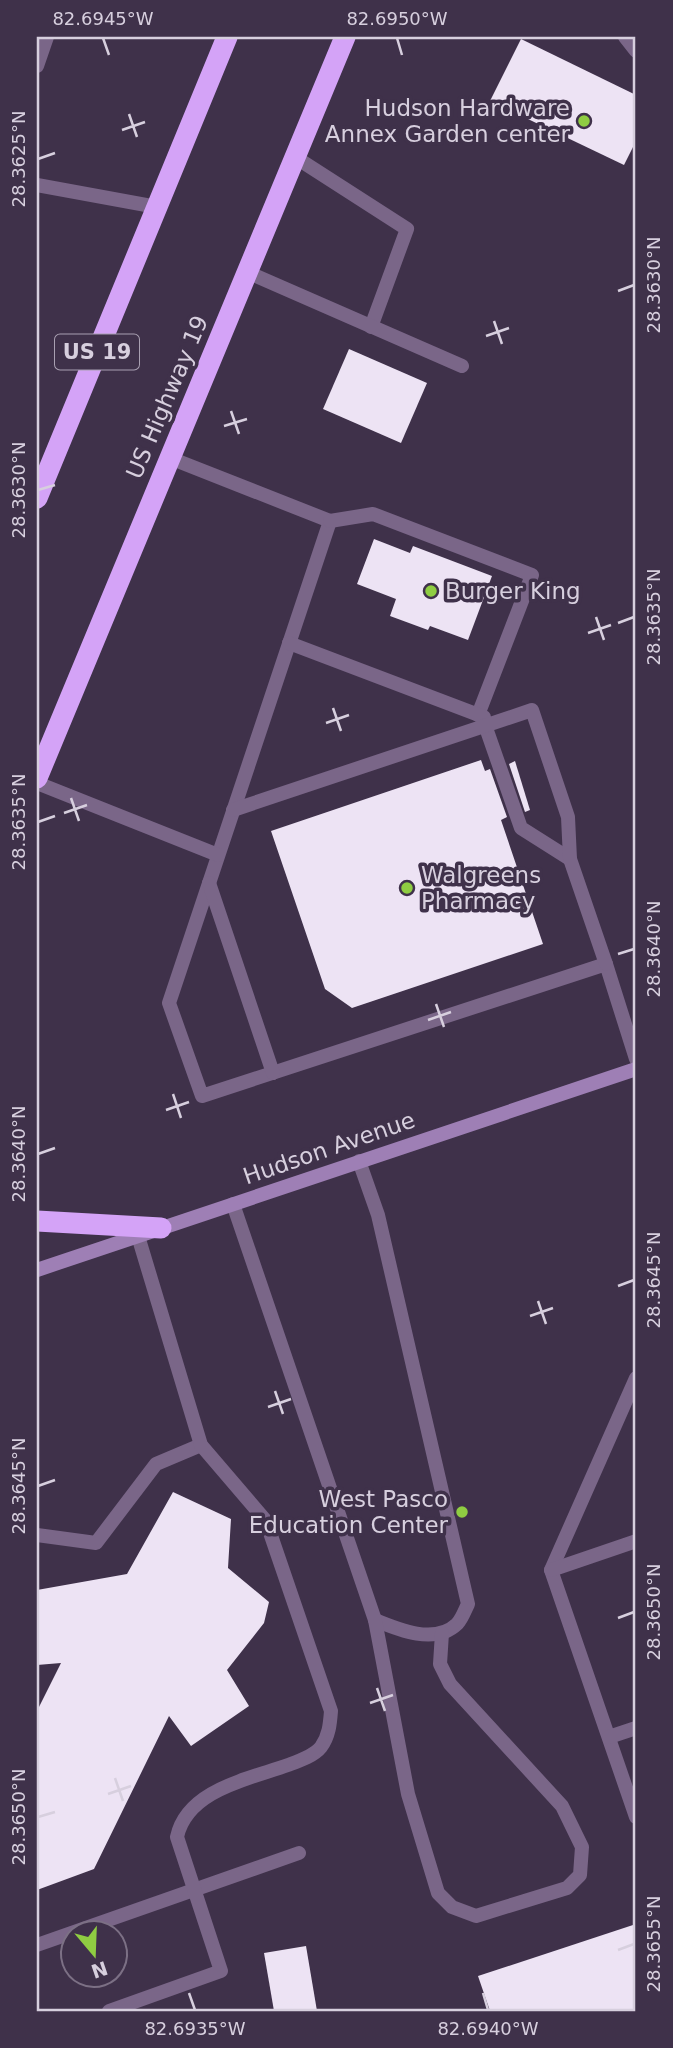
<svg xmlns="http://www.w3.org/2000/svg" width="673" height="2048" font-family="'DejaVu Sans',sans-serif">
<rect width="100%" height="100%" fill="#3f314a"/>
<g fill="#ede3f4">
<path d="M521,39L636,95V141L624,165L490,101Z"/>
<path d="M349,349L427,383L401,443L323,409Z"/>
<path d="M374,539L410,553L413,546L492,576L468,640L430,626L428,630L390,616L396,599L357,584Z"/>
<path d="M481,760L485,771L490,769L507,817L501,820L543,944L352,1008L325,989L271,831Z"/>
<path d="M515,761L530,810L525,812L509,764Z"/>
<path d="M173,1492L231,1519L228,1568L269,1602L264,1623L227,1670L249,1706L191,1746L169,1716L94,1869L37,1890V1711L61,1663L37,1665V1590L127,1574Z"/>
<path d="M636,1924V2011H490L478,1976Z"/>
<path d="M306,1946L317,2011H274L264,1953Z"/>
</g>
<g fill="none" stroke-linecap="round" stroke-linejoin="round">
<g stroke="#7a6688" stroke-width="14">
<path d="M625,37L636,51"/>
<path d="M37,66L47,37"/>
<path d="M295,157L407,229L371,327"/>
<path d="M37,185L157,207"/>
<path d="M247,272L462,366"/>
<path d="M170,458L330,521L169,1003L202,1096L606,964L636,1059"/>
<path d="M330,521L373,514L532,575L478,715"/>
<path d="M289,643L484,717"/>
<path d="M485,725L521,828L570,859"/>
<path d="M37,783L218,855"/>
<path d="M233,810L532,710L568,817L570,859L606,964"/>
<path d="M209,883L273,1073"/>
<path d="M359,1161L378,1215L468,1604C465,1610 462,1619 457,1624C435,1645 399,1630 375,1620"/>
<path d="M233,1204L375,1620L408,1794L438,1893L452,1907L476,1916L567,1888L580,1875L582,1847L562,1806L450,1684L440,1664L442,1633"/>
<path d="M636,1378L551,1570L636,1817"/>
<path d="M37,1535L96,1543L156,1464L201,1445"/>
<path d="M551,1570L636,1541"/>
<path d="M609,1737L636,1728"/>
<path d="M37,1945L299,1853"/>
<path d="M109,2011L221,1971L177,1837C187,1790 249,1779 288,1765C299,1761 314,1756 321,1747C329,1736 330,1724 331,1711L266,1521L201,1445L138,1236"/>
</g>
<path stroke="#9e7fb5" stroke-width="14" d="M37,1270L636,1069"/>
<g stroke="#d4a3f7" stroke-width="21">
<path d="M37,498L227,37"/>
<path d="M37,778L345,37"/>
<path d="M37,1221L161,1228"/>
</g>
</g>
<path fill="none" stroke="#d7cfde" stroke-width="2.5" d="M103,38L109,55M397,38L402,55M129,114L137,137M122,130L145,122M38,159L55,153M618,291L634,285M494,321L502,344M486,336L509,328M231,411L239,434M224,426L247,419M38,490L55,485M596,617L604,640M618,623L634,617M588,633L611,625M333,708L341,731M326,723L349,715M71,798L79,821M64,813L87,805M38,822L55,816M618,954L634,949M436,1004L444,1027M428,1020L451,1012M173,1094L181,1118M166,1110L189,1102M38,1154L55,1148M618,1286L634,1280M538,1301L546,1324M530,1316L553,1308M275,1391L283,1414M268,1407L291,1399M38,1486L55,1480M618,1618L634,1612M377,1688L385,1711M370,1703L393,1695M115,1778L123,1801M108,1794L131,1786M38,1817L55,1812M618,1950L634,1944M189,1993L195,2010M483,1993L488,2010"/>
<g fill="#8fcd42" stroke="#3f314a" stroke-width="2.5">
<circle cx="584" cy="121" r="7"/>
<circle cx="431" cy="591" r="7"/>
<circle cx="407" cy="888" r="7"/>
<circle cx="462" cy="1512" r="7"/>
</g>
<g text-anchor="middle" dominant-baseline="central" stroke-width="7" stroke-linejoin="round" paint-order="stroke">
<rect fill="#3f314a" stroke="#a9a0b2" stroke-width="2" x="55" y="334.5" width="84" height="35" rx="5"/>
<g font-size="21" font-weight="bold" fill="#d7cfde">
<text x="97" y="352">US 19</text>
</g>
<g font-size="23" fill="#d7cfde" stroke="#3f314a" text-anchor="end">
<text x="570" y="108">Hudson Hardware<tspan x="570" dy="26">Annex Garden center</tspan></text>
<text x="445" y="591" text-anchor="start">Burger King</text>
<text x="421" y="875" text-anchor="start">Walgreens<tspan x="421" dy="26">Pharmacy</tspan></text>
<text x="448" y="1499">West Pasco<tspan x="448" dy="26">Education Center</tspan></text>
</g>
<g font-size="23" fill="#d7cfde" stroke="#3f314a">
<text transform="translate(167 397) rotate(-67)">US Highway 19</text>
<text transform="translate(329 1148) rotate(-19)">Hudson Avenue</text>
</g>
</g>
<rect width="673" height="2048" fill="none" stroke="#3f314a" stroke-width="77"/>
<g transform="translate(94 1954) rotate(161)"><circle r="33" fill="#3f314a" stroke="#7c7085" stroke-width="2"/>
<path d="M0-5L12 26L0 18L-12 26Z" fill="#8fcd42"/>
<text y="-10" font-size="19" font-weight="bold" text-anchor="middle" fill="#d7cfde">N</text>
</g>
<rect x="38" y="38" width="596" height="1972" fill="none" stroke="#d7cfde" stroke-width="2.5"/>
<g font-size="18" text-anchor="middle" fill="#d7cfde">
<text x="103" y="25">82.6945°W</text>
<text x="397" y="25">82.6950°W</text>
<text transform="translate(19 159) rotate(-90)" y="6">28.3625°N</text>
<text transform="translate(654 285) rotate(-90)" y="6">28.3630°N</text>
<text transform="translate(19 490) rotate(-90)" y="6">28.3630°N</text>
<text transform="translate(654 617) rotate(-90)" y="6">28.3635°N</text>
<text transform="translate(19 822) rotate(-90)" y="6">28.3635°N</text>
<text transform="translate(654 949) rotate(-90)" y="6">28.3640°N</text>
<text transform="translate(19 1154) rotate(-90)" y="6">28.3640°N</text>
<text transform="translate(654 1280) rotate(-90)" y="6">28.3645°N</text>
<text transform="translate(19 1486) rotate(-90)" y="6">28.3645°N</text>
<text transform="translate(654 1612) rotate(-90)" y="6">28.3650°N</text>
<text transform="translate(19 1817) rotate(-90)" y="6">28.3650°N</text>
<text transform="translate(654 1944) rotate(-90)" y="6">28.3655°N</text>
<text x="195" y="2035">82.6935°W</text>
<text x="488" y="2035">82.6940°W</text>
</g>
</svg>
